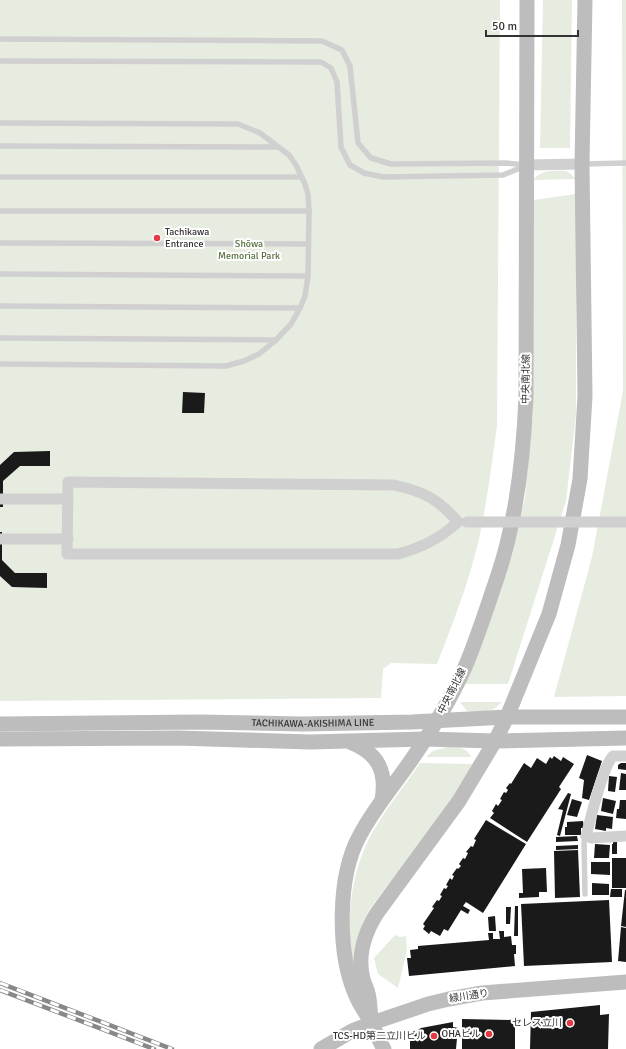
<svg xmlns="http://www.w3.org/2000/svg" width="626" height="1049" font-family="Signika,'Noto Sans JP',sans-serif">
<rect width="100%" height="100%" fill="#fff"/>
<g fill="#e6ecdf">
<path d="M0,0H500L497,425C492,463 487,502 479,539C469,582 453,623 437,664L391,663L383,669L381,698L0,701Z"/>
<path d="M543,0H572L570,148H540Z"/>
<path d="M622,0H626V696L554,697L592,557L623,391Z"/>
<path d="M566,171L571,174L575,179L533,180C542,169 554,171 566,171Z"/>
<path d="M576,194V415L566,501L508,684H465L512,555L525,497L533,413V200Z"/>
<path d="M460,702H502L494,709L486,711H467Z"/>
<path d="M447,747C457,747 467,747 471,757H426L433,751Z"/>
<path d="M420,763L472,764L468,775L434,825L371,907L363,923L359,934L356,946L354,967C345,925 350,877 369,839C383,812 403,788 420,763Z"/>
<path d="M395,935L400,937L406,936L407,950L398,988L378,974L374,958Z"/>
</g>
<g fill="#1a1a1a">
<path d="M183,392L205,393L204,413H182Z"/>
<path d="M50,451V466H20L3,481V507H0V465L14,452Z"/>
<path d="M0,532H2V560L15,573H47V588L12,587L0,576Z"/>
<path d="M587,755L602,761L589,800L582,798L584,780L579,778Z"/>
<path d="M554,756L561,761L563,757L574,764L559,787L561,789L527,842L490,818L494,813L492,811L496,804L498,806L502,800L500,799L504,792L506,793L508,790L506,788L510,783L511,784L524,763L531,768L537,758L546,764L550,757L552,759Z"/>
<path d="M621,763H626V770L618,769V765Z"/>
<path d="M621,773L626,774V790H619Z"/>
<path d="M609,776L617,777L615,792L608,791Z"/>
<path d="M568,793L571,794L560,836L557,835L563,810L558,809Z"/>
<path d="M603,798L616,801L613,814L601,811Z"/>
<path d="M572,799L582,802L577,817L567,815Z"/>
<path d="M620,800H626V819L616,818L617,809H619Z"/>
<path d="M597,815L613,817L612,829L606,828V831L595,829Z"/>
<path d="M486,820L526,844L483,913L466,902L463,906L470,910L468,914L461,910L448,931L444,929L440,936L431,931L429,934L423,929L425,926L423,924L434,908L432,907L437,900L439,901L442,896L440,895L444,888L446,889L448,886L446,885L450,878L452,880L454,876L452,875L457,868L458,869L461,866L459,864L463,858L465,859L468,853L466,852L471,846L473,847L476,840L474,839Z"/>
<path d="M583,821L584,828H581V835H565V827H567V822Z"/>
<path d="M577,836L578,841L556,842V837Z"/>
<path d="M613,841H617V854H612V844H613Z"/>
<path d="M595,844L610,845L609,858H594Z"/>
<path d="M578,845V849L556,850V846Z"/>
<path d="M578,850L580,897L555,898L554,851Z"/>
<rect x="612" y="858" width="14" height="30"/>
<path d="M591,862H610V875L591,874Z"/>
<path d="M546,868L547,892H539V897L519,898V893H528H523L522,869Z"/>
<path d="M592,883L609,884V895H592Z"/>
<path d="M611,889H622V897H610Z"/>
<path d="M625,890H626V927L621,926Z"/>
<path d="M609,900L612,962L524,966L521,904Z"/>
<path d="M515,906H518V936H514Z"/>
<path d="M506,907H511L510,924H506Z"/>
<path d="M495,916L496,931H489L488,917Z"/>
<path d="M621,927L626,928V962L618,961Z"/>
<path d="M499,931H504V937L511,936L512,945H516V954H514L515,966L409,976L407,958H411L410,950L418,949V946L489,940L488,933H493V939H500Z"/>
<path d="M600,1005V1015L609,1014L608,1049H530L531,1012Z"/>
<path d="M462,1019L515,1020V1049H462Z"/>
<path d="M453,1022V1027L458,1028L456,1049H410V1038L416,1031L421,1028Z"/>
</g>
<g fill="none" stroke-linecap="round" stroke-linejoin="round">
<g stroke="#d0d0d0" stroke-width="5.5">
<path d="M0,39L322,41L342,50L350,66L358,143L371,158L391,164L506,163L526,165"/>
<path d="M0,61L321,62L331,68L337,82L341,147L350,165L364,173L383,177L503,175L525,166"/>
<path d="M0,123L238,124L260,133L289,155L296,165L305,184L308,194L309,211L308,276L305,296L300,308L291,324L276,340L259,354L244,361L226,366L0,364"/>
<path d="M0,146L278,147"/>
<path d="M583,164L626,163"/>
<path d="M0,177H301"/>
<path d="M0,211H309"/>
<path d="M0,243L307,244"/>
<path d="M0,274L308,276"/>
<path d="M0,306L300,308"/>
<path d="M0,338L276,340"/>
<path d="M585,894L584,842L586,836"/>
</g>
<g stroke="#d0d0d0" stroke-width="11">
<path d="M527,165L582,164"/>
<path d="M68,482L394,485C425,492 438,499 458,522C439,539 423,547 398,554H67Z"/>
<path d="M0,499H68"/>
<path d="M0,539H68"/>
<path d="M626,756H613C602,768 591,818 586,836L591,838L626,836"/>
</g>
<g stroke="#bdbdbd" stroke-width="15">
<path id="s1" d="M0,724L199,722L302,724L412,722L507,717H626"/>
<path d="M0,739L177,738L310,742L425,739L495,741L626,738"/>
<path d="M350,742C378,753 387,771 382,800"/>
<path d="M371,1018C370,1010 370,1001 368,993C367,988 364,984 363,979C357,956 365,932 377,913L459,801L495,741L507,717L549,614L568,545L580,479L585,396L582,164L585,0"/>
<path d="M321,1049L352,1031L372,1023L428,1004L449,999L482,993L626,982"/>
<path d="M384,1049C379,1041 376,1032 372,1024C367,1014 360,1006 356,996C337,953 337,876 360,835C375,807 395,784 412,759C432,730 451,699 465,667C477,639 486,610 496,581C500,569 504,556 507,544C519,496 524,446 526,397L527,0"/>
</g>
<defs>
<g id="rail">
<path d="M0,983L172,1049"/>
<path d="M0,990L154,1049"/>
</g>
</defs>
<use href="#rail" stroke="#888" stroke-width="4.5"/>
<use href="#rail" stroke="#fff" stroke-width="3" stroke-dasharray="9" stroke-linecap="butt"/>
<path stroke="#d0d0d0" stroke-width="11" d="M467,522H626"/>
</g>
<g fill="#e63946" stroke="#fff" stroke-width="1.5">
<circle cx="157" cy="238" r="4"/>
<circle cx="570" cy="1023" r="4"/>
<circle cx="489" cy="1034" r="4"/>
<circle cx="434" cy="1036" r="4"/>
</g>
<g text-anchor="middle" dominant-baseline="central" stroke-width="4" stroke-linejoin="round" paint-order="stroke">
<g font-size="10" fill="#333" stroke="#fff" text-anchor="end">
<text x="165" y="232" text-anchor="start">Tachikawa<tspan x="165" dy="12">Entrance</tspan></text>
<text x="562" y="1023">セレス立川</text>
<text x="481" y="1034">OHAビル</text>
<text x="426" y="1036">TCS-HD第二立川ビル</text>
</g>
<g font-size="10" fill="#56703f" stroke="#fff">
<text x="249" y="244">Shōwa<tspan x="249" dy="12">Memorial Park</tspan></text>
</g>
<g font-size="10" fill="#333" stroke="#fff">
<text transform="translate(526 379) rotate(-89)">中央南北線</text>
<text transform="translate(452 691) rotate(-63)">中央南北線</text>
<text stroke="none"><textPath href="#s1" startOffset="313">TACHIKAWA-AKISHIMA LINE</textPath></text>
<text transform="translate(469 996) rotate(-9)">緑川通り</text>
</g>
</g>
<path d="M486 30v6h92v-6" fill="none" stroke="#333333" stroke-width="2"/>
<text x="492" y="30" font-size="12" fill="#333333" stroke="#ffffff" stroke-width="3" paint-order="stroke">50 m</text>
</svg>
